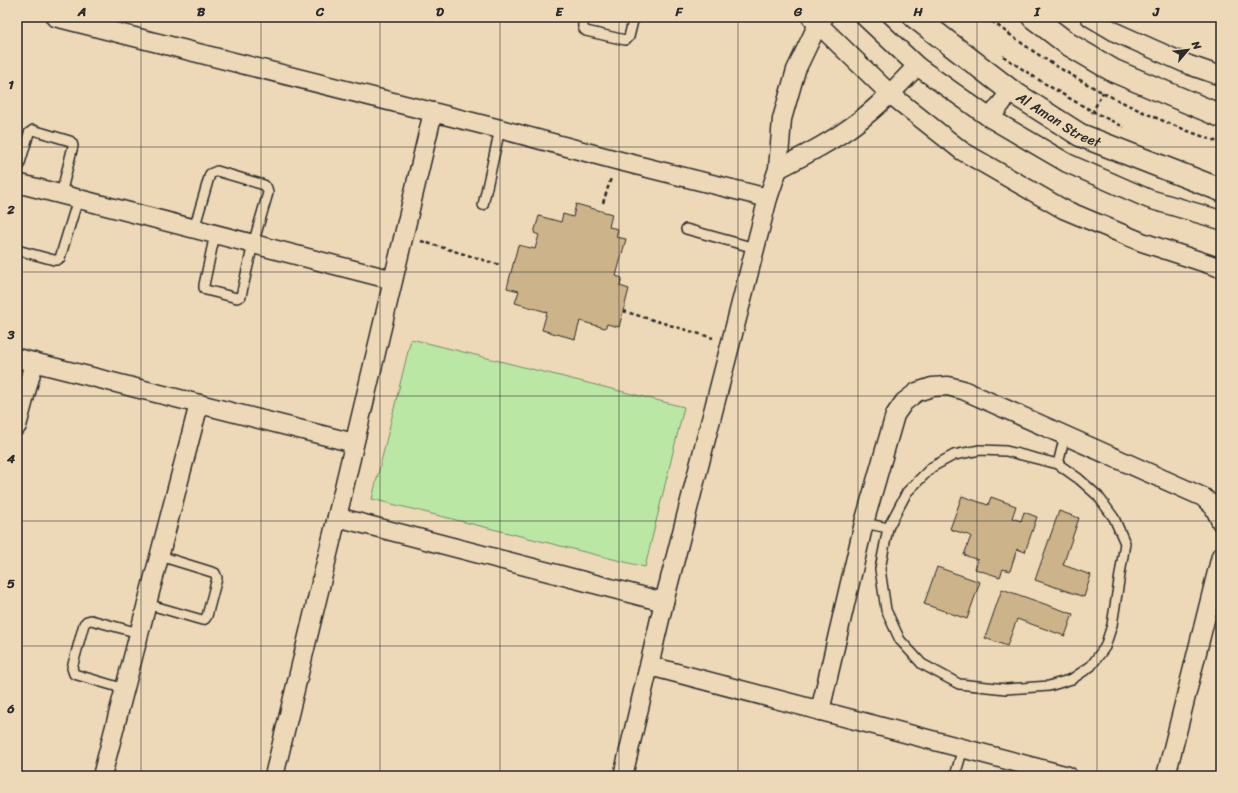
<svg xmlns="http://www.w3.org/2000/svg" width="1238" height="793" font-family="Sriracha,sans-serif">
<rect width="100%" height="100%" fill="#edd9b7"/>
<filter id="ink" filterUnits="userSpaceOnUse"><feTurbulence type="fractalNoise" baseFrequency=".025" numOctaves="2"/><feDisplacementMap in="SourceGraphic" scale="8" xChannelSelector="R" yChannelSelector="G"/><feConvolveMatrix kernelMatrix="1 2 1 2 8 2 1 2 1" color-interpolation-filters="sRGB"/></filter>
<g filter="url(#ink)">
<path fill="#bbe7a5" stroke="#738968" d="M411,339L684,407L645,567L372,499Z"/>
<g fill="#cdb38a" stroke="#2b2b2b">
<path d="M576,204L612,214L609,227L618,229L616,237L626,239L616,276L622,278L620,286L629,289L619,327L607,324L605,328L580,321L575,339L542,330L547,312L515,303L519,291L507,288L518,245L535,249L539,235L534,233L539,216L561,222L563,214L573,217Z"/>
<path d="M962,496L988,505L991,497L1016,506L1012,518L1021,521L1024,512L1037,517L1025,552L1017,549L1010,571L1003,569L1000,577L975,569L978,560L964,555L971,536L950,529Z"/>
<path d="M1059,511L1079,518L1063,565L1091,575L1084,597L1035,580Z"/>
<path d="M937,567L980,582L967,619L924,604Z"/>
<path d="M1002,589L1073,614L1065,636L1017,619L1007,646L985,638Z"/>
</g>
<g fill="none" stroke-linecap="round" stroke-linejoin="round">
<defs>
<g id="service">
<path d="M584,17C583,23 581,27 586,31L625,40L629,37L634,17"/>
<path d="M17,173L29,133L33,130L70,141L72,143L73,146L61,194"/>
<path d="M483,205L500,129"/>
<path d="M194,229L210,174L217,171L264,185L267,188L268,193L253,244L241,296L237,298L206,290L204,288V285L215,234"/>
<path d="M686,229L755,248"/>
<path d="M17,250L54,260H57L60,258L78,199"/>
<path d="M980,450L1006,451L1058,464L1079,479L1098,496L1114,518L1125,543L1112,625L1105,647L1091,666L1072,679L1049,686L1006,689L959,684L922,664L900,640L886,610L880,569L888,528L907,492L932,467L954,455Z"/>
<path d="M1058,464L1065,435"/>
<path d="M864,523L888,528"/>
<path d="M147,604L202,620L205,619L207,616L217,578L215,573L160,556"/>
<path d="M125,689L74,674L72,668L84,624L87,621L91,620L139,633"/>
<path d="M955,776L963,748"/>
</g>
<g id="minor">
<path d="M55,17L500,129L616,160L768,198"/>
<path d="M811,17L890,94L962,151L1063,209L1142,242L1221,268"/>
<path d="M865,17L917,66L990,118L1067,163L1149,199L1221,220"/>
<path d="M1090,17L1117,33L1189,65L1221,76"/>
<path d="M990,118L1011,91"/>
<path d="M778,169C805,155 831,142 855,124C878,107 898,86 917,66"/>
<path d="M17,183L393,280"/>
<path d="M17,358L354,443"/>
<path d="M17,426L34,362"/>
<path d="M337,517L664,602"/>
<path d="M650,666L1068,776"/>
<path d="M820,711L864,523L895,415L904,402L917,392L932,387L948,386L963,390L1203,497L1214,507L1221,522"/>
<path d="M102,776L199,404"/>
<path d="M274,776L337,517L433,112"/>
<path d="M623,776L664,602L768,198L778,169L782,119L796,70L818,24L824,17"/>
<path d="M1166,776L1221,556"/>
</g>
<g id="tertiary">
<path id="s1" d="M915,17L1011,91L1080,135L1221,190"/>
<path d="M1033,17L1068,44L1114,71L1221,116"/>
</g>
</defs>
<use href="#service" stroke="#2b2b2b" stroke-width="12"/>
<use href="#minor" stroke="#2b2b2b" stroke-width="21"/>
<use href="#tertiary" stroke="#2b2b2b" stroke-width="25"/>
<g stroke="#2b2b2b" stroke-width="2.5" stroke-dasharray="4 3" stroke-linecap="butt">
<path d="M986,17C1008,33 1030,50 1053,64C1106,97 1163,123 1221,143"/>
<path d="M1003,56C1042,83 1082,107 1124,127"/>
<path d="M1092,113L1103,92"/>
<path d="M603,203L611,178"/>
<path d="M421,241L500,265"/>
<path d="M623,311L713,338"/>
</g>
<use href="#service" stroke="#edd9b7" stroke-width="9"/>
<use href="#minor" stroke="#edd9b7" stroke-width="18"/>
<use href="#tertiary" stroke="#edd9b7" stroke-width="22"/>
</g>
</g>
<path fill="none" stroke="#2b2b2b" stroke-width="1" stroke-opacity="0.55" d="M141,17V776M261,17V776M380,17V776M500,17V776M619,17V776M738,17V776M858,17V776M977,17V776M1097,17V776M17,147H1221M17,272H1221M17,396H1221M17,521H1221M17,646H1221"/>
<g text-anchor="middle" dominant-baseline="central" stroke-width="3" stroke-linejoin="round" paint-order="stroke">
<g font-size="14" fill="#2b2b2b" stroke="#edd9b7">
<text stroke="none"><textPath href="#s1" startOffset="177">Al Aman Street</textPath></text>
</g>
</g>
<rect width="1238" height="793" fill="none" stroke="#edd9b7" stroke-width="44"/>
<g transform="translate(1188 50) rotate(62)" stroke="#edd9b7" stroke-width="3" paint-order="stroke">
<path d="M0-3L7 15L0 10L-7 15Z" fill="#2b2b2b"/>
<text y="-6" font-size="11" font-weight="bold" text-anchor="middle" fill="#2b2b2b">N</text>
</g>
<rect x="22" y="22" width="1194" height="749" fill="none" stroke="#2b2b2b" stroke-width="1.5"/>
<g font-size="13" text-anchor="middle" font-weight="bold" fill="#2b2b2b">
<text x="82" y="16">A</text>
<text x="201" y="16">B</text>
<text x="320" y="16">C</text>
<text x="440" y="16">D</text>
<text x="559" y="16">E</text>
<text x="679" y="16">F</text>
<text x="798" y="16">G</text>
<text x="918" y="16">H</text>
<text x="1037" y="16">I</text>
<text x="1156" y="16">J</text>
<text x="11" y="89">1</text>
<text x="11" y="214">2</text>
<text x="11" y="339">3</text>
<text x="11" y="463">4</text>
<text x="11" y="588">5</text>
<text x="11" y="713">6</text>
</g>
</svg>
